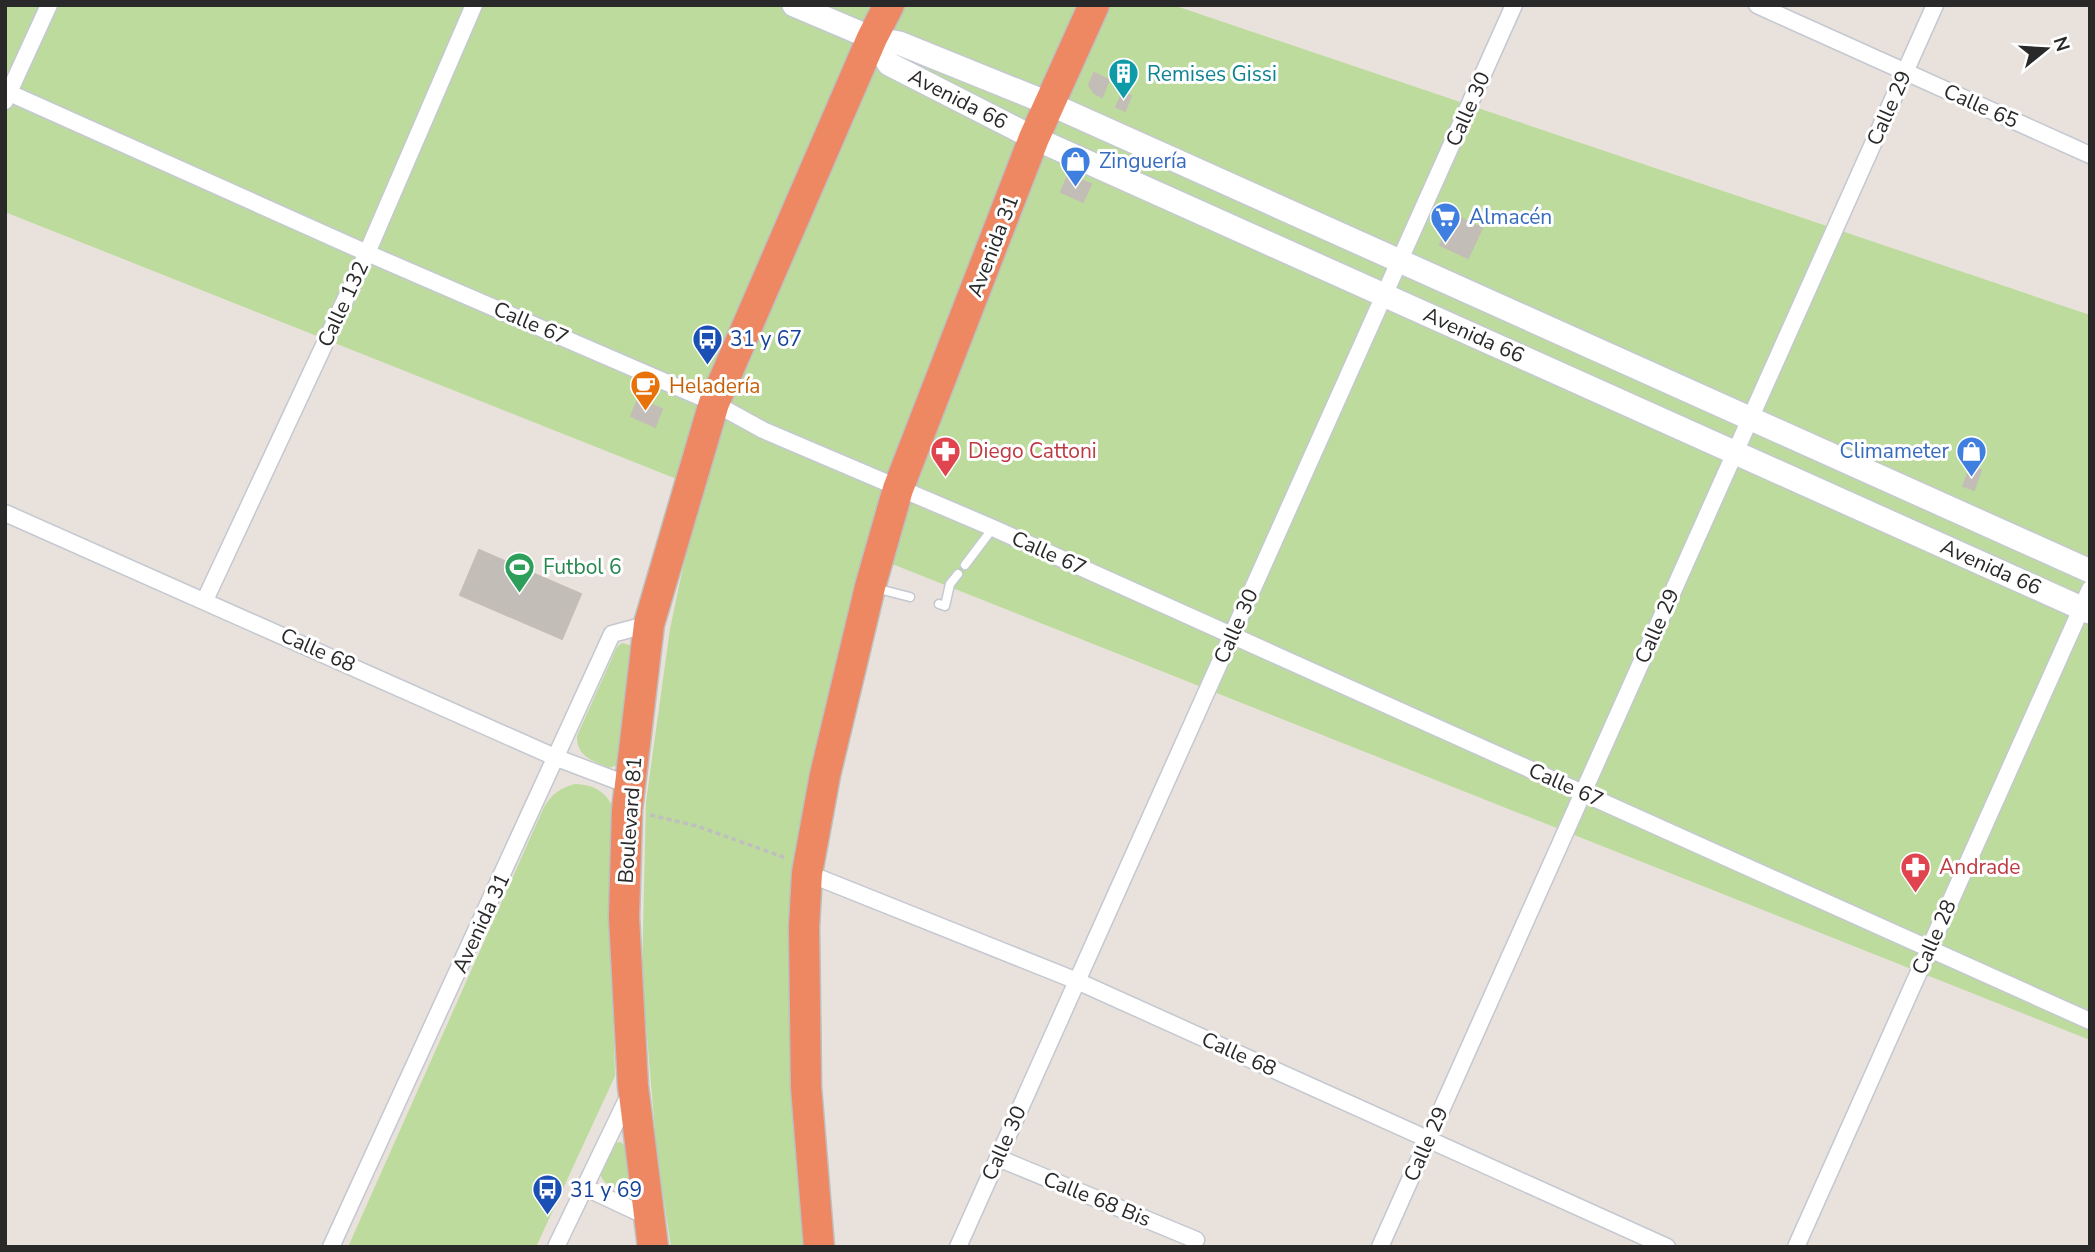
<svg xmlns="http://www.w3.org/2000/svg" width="2095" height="1252" viewBox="0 0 2095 1252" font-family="'Nunito Sans',sans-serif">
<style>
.green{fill:#bcdb9d}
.building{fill:#c2bdb7;stroke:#c4bdb6;stroke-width:2}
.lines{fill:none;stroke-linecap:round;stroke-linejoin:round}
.lane-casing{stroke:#c4c8d1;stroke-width:11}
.street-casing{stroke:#c4c8d1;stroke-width:19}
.secondary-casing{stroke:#c4c8d1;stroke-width:26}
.highway-casing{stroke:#bfbfbf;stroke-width:33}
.path{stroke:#bfbfbf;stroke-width:3.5;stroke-dasharray:5 3.5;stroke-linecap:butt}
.lane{stroke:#fff;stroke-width:8}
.street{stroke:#fff;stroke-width:16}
.secondary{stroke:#fff;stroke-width:23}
.highway{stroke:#ed8863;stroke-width:30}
.labels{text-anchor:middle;stroke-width:6;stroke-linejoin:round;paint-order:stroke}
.culture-label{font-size:21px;fill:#0d838f;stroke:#fff;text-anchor:start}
.street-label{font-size:21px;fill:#292929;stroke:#fff}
.shop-label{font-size:21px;fill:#366cbe;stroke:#fff;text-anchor:start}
.transit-label{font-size:21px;fill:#164399;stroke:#fff;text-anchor:start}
.food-label{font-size:21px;fill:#c56008;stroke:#fff;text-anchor:start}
.health-label{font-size:21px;fill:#be3a42;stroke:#fff;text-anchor:start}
.leisure-label{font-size:21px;fill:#27864d;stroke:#fff;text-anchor:start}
</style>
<rect width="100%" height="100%" fill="#e9e1dc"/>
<g class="green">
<path d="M5,5H1173L2090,315V1040L867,554L798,843L808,1247H671L657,1155L642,976L646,802L670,629L695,510L702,489L5,212Z"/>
<path d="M622,643L633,646L621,759L617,765L609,768C592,760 577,757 577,736L617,647Z"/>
<path d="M575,784C598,785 608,794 616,814L611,951L615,1076L536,1247H348L544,807C552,794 560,788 575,784Z"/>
<path d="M621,1142L625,1147L631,1184L622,1190C592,1182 599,1167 609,1144Z"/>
</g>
<g class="building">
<path d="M1094,73L1109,80L1102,97L1094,93L1089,85Z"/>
<path d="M1123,92L1131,96L1125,111L1116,107Z"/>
<path d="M1068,175L1091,184L1083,202L1061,192Z"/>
<path d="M1454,215L1482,228L1468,258L1440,245Z"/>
<path d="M638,399L662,409L655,427L631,416Z"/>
<path d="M1971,466L1981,470L1974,490L1963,486Z"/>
<path d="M479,550L581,594L562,639L460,595Z"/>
</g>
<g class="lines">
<defs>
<g id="lane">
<path d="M965,565L993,528"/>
<path d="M875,588L910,597"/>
<path d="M939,604L945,606L950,584L958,574"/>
</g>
<g id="street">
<path d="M1757,5L2090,155"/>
<path d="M5,91L367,253L714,403L763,430L993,528L2090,1021"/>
<path d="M5,101L49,5"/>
<path d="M5,513L557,758L631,786"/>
<path d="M205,600L367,253L474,5"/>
<path d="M807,873L1077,981L1667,1247"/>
<path d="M998,1158L1196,1240"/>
<path d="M584,1187L648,1217"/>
<path d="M331,1247L612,634L649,624"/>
<path d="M556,1247L631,1091"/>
<path d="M958,1247L1514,5"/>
<path d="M1380,1247L1935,5"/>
<path d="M1796,1247L2090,589"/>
</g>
<g id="secondary">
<path d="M794,5L872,38L899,43L1050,104L2090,571"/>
<path d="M872,38L889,64L1034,138L2090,612"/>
</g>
<g id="highway">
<path d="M653,1247L633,1086L624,917L627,810L649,624L714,403L872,38L889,5"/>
<path d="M819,1247L806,1087L804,927L807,873L825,775L870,587L898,489L1034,138L1094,5"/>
</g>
</defs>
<use href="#lane" class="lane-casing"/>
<use href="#street" class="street-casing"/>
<use href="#secondary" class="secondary-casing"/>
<use href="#highway" class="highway-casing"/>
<path class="path" d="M650,815L697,826L786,858"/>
<use href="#lane" class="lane"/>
<use href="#street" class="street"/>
<use href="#secondary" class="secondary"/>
<use href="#highway" class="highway"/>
</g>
<defs>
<symbol id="building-pin" viewBox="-11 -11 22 30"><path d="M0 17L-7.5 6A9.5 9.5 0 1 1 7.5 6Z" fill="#0f9aa8" stroke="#fff"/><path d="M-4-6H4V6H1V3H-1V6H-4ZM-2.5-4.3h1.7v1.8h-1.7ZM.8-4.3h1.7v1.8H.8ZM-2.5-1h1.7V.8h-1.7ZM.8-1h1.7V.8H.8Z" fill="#fff"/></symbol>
<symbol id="shop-pin" viewBox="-11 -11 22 30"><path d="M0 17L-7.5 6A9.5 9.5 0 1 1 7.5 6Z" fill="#3f7fe0" stroke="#fff"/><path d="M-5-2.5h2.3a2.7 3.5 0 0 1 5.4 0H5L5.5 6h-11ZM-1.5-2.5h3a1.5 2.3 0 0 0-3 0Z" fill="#fff"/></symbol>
<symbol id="supermarket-pin" viewBox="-11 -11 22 30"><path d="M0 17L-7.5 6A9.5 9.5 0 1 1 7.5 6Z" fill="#3f7fe0" stroke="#fff"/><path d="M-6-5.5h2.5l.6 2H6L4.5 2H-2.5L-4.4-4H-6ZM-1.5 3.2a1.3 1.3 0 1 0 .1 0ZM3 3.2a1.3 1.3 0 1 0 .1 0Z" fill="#fff"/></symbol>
<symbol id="bus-pin" viewBox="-11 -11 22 30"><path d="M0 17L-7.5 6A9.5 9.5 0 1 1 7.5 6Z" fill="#1a4fb4" stroke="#fff"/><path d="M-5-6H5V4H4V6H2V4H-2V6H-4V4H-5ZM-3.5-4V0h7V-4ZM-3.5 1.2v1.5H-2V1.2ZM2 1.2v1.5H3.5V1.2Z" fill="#fff"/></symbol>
<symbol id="cafe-pin" viewBox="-11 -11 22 30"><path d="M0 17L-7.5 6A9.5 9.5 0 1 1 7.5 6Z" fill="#e8710a" stroke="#fff"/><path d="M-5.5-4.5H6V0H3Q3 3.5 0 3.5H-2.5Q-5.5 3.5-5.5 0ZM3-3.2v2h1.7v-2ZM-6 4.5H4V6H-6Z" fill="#fff"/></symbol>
<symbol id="pharmacy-pin" viewBox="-11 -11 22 30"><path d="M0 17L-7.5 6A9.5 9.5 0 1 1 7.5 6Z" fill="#e0444e" stroke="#fff"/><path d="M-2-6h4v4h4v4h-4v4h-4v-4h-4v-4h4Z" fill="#fff"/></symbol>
<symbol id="stadium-pin" viewBox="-11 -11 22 30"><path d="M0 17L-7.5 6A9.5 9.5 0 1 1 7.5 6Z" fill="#2e9e5b" stroke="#fff"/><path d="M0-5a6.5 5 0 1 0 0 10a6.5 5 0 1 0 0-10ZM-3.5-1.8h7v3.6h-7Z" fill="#fff"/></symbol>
</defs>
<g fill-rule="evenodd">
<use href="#building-pin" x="1106" y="56" width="35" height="47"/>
<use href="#shop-pin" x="1058" y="144" width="35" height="47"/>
<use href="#supermarket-pin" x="1428" y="200" width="35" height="47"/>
<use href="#bus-pin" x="690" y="322" width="35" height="47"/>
<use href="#cafe-pin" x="628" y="368" width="35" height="47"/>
<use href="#pharmacy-pin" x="928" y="434" width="35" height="47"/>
<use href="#shop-pin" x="1954" y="434" width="35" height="47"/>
<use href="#stadium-pin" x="502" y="550" width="35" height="47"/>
<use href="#pharmacy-pin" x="1898" y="850" width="35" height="47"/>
<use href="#bus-pin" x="530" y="1172" width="35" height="47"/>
</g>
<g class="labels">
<g class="culture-label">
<text x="1147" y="81">Remises Gissi</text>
</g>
<g class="street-label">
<text transform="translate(958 99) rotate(27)" y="7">Avenida 66</text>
<text transform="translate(1981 106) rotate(24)" y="7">Calle 65</text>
<text transform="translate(1889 108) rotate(-66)" y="7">Calle 29</text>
<text transform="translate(1468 109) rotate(-66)" y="7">Calle 30</text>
<text transform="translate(993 246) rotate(-69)" y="7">Avenida 31</text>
<text transform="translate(343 304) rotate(-65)" y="7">Calle 132</text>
<text transform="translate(531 323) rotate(23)" y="7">Calle 67</text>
<text transform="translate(1474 335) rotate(24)" y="7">Avenida 66</text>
<text transform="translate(1049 553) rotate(24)" y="7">Calle 67</text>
<text transform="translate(1991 567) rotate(24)" y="7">Avenida 66</text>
<text transform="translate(1236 626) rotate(-66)" y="7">Calle 30</text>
<text transform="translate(1657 626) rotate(-66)" y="7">Calle 29</text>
<text transform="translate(318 650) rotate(24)" y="7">Calle 68</text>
<text transform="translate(1566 785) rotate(24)" y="7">Calle 67</text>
<text transform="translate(630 820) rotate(-86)" y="7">Boulevard 81</text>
<text transform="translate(481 923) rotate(-65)" y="7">Avenida 31</text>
<text transform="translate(1934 937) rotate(-66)" y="7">Calle 28</text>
<text transform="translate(1239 1054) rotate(24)" y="7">Calle 68</text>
<text transform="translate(1004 1143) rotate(-66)" y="7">Calle 30</text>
<text transform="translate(1426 1144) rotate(-66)" y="7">Calle 29</text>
<text transform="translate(1097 1199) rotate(22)" y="7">Calle 68 Bis</text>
</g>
<g class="shop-label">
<text x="1099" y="168">Zinguería</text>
<text x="1469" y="224">Almacén</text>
<text x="1949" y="458" text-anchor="end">Climameter</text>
</g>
<g class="transit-label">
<text x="730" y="346">31 y 67</text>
<text x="570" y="1197">31 y 69</text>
</g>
<g class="food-label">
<text x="669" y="393">Heladería</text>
</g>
<g class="health-label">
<text x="968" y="458">Diego Cattoni</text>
<text x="1939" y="874">Andrade</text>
</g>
<g class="leisure-label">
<text x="543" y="574">Futbol 6</text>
</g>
</g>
<rect width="2095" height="1252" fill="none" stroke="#292929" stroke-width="14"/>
<g transform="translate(2046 49) rotate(72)" stroke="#ffffff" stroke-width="5" paint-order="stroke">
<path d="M0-5L12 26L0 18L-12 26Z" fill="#292929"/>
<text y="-10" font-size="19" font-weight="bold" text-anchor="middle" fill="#292929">N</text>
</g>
</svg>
